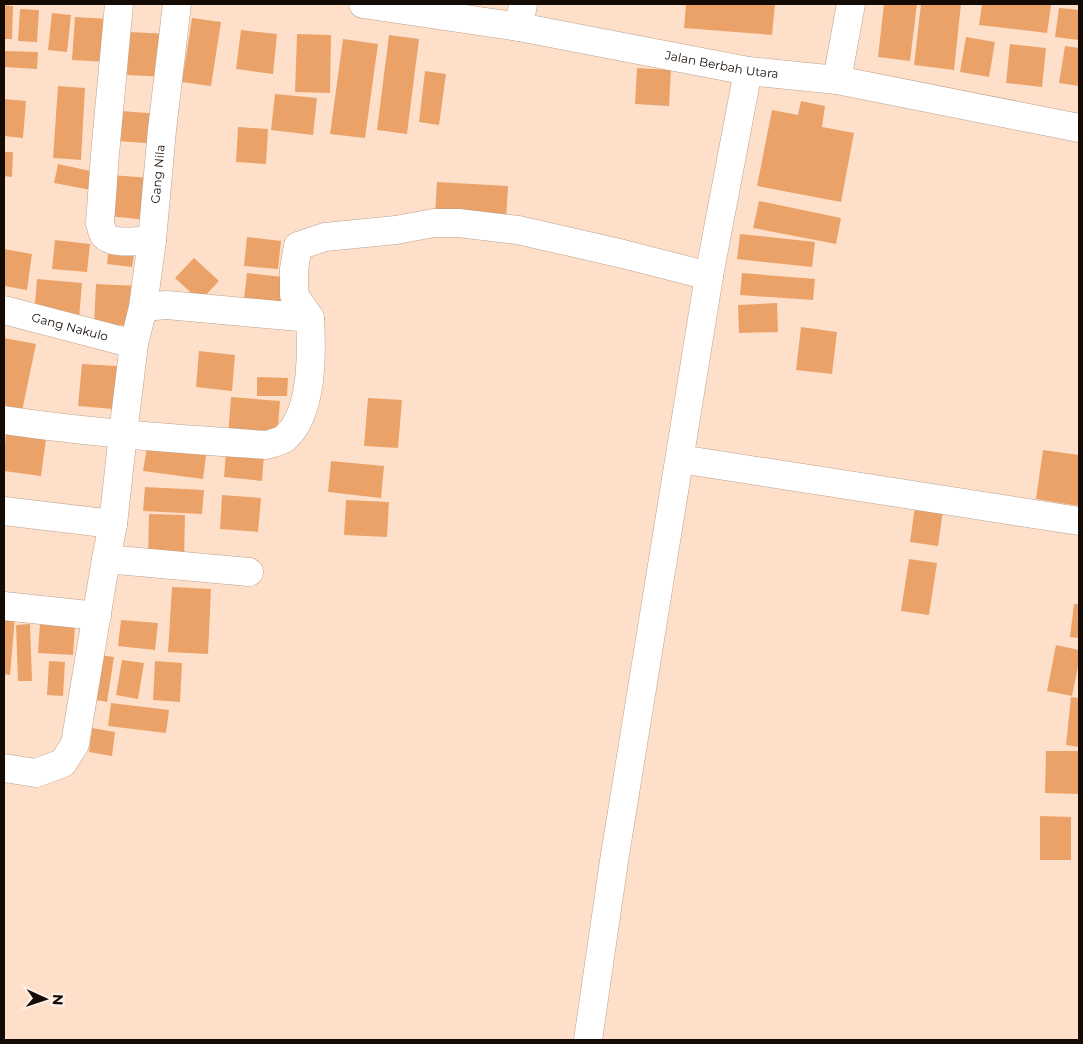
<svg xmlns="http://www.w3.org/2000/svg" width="1083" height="1044" viewBox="0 0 1083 1044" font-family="Montserrat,sans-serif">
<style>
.building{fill:#eba269}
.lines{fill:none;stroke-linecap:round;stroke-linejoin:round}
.minor-casing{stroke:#bca18c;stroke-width:29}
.secondary-casing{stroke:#bca18c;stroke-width:29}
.minor{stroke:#fff;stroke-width:28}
.secondary{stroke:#fff;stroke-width:28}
.labels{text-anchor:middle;stroke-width:4;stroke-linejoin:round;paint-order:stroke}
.street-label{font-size:12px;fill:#150b05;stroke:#fdf1e8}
</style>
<rect width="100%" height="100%" fill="#fee0ca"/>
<g class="building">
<path d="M686,4H775L772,35L684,28Z"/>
<path d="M884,4H917L910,61L878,57Z"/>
<path d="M921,4H961L954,70L914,65Z"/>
<path d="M982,4H1037L1051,5L1047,33L979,25Z"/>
<path d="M4,5L13,6L12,39H4Z"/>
<path d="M1059,8L1079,10V40L1055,37Z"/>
<path d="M20,9L39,10L37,42L18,41Z"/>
<path d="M52,13L71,15L67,52L48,50Z"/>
<path d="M75,17L109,19L107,62L72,60Z"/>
<path d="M192,18L221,22L211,86L182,82Z"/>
<path d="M241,30L277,34L273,74L236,69Z"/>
<path d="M129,32L170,34L167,77L127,75Z"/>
<path d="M297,34L331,35L330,93L295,92Z"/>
<path d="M389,35L419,39L407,134L377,130Z"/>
<path d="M966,37L995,42L989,77L960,72Z"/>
<path d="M343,39L378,44L365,138L330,134Z"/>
<path d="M1010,44L1046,48L1042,87L1006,83Z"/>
<path d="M1065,46L1079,48V86L1059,83Z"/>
<path d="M4,51L38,52L37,69L4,67Z"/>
<path d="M637,68L671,70L669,106L635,104Z"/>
<path d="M425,71L446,74L439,125L419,122Z"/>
<path d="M58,86L85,88L81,160L53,158Z"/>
<path d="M275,94L317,98L313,135L271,130Z"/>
<path d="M4,99L26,101L23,138L4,136Z"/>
<path d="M801,101L825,106L822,127L854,133L841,202L757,186L772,110L798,115Z"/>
<path d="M121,111L159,114L156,144L118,141Z"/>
<path d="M238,127L268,129L266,164L236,162Z"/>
<path d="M4,152H13L12,177L4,176Z"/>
<path d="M58,164L100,173L96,191L54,183Z"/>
<path d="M111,175L151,178L147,220L108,216Z"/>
<path d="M437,182L508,186L506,219L435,215Z"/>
<path d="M759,201L841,218L836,244L753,228Z"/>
<path d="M740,234L815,242L812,267L737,259Z"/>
<path d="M247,237L281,241L278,269L244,266Z"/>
<path d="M55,240L90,244L87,272L52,269Z"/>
<path d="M109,245L135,248L132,267L107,264Z"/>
<path d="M4,249L32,254L27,290L4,286Z"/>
<path d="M194,258L219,281L200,301L175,278Z"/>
<path d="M247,273L283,277L280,303L244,299Z"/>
<path d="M742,273L815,279L813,300L740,295Z"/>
<path d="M37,279L82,283L79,319L34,316Z"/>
<path d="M96,284L139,286L137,326L94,324Z"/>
<path d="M777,303L778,332L739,333L738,305Z"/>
<path d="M801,327L837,332L832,374L796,370Z"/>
<path d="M4,338L36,344L21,416L4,412Z"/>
<path d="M199,351L235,355L232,391L196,387Z"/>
<path d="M82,364L117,366L113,409L78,406Z"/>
<path d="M257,377L288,378L287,396H257Z"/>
<path d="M231,397L280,401L277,440L228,436Z"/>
<path d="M368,398L402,400L398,448L364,446Z"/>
<path d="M6,434L46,439L41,476L4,471V455Z"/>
<path d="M148,441L207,448L203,479L143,471Z"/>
<path d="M1043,450L1079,455V506L1036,499Z"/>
<path d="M226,451L264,455L262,481L224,477Z"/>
<path d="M331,461L384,466L381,498L328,492Z"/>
<path d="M145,487L204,490L202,514L143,511Z"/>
<path d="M222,495L261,498L258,532L220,529Z"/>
<path d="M346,500L389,502L387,537L344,535Z"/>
<path d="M915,506L943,510L938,546L910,542Z"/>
<path d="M149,514L185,515L184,560L148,559Z"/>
<path d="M909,559L937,563L929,615L901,611Z"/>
<path d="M172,587L211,589L208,654L168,652Z"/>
<path d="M1074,604H1079V638L1070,637Z"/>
<path d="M4,617H15L10,675L4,674Z"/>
<path d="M121,620L158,623L155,650L118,646Z"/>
<path d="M40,623L75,625L73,655L38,653Z"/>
<path d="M30,624L32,681H18L16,625Z"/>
<path d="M1056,645L1079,650V662L1072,696L1047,691Z"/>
<path d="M99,655L114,657L107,702L91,699Z"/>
<path d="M122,660L144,663L138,699L116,695Z"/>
<path d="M49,661L65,662L63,696L47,695Z"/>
<path d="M155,661L182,663L180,702L153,700Z"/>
<path d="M1071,697L1079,698V747L1066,745Z"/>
<path d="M111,703L169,710L166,733L108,726Z"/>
<path d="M92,728L115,732L112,756L89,752Z"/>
<path d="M1046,751H1079V794L1045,793Z"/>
<path d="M1040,816L1071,817V860H1040Z"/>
</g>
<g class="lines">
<defs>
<g id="minor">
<path d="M119,4L105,154L100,223C101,227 102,232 104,235C112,245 140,241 152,240"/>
<path d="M519,27L523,4"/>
<path d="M837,80L851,4"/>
<path d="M143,307L167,305L310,318L294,295V269L298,246L325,237L396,230L434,223H458L518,230L623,254L709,276"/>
<path id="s1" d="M4,310L134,344"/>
<path d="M4,420C91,433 179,439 266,445C272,443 280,442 285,438C313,414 312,353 310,318"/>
<path d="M680,459L1079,521"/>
<path d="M4,511L113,524"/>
<path d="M106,559L249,572"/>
<path d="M4,606L97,616"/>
<path id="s2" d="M4,768L36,773L63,763L75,744L106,559L113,524L123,434L134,344L143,307L152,240L162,130L177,4"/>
<path d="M588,1040L614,861L709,276L748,71"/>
</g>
<g id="secondary">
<path id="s3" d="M363,4L519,27L748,71L837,80L1079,128"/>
</g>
</defs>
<use href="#minor" class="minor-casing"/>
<use href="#secondary" class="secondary-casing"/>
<use href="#minor" class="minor"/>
<use href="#secondary" class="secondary"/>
</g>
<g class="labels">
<g class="street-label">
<text dy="4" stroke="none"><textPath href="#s3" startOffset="364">Jalan Berbah Utara</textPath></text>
<text dy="4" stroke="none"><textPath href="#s2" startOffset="660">Gang Nila</textPath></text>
<text dy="4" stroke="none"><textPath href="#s1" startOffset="68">Gang Nakulo</textPath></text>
</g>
</g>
<rect width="1083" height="1044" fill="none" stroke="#150b05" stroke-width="10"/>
<g transform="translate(45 999) rotate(93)" stroke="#fdf1e8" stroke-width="4" paint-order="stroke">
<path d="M0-4L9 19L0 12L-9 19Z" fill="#150b05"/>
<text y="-8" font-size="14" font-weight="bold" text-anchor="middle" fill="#150b05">N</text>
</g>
</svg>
